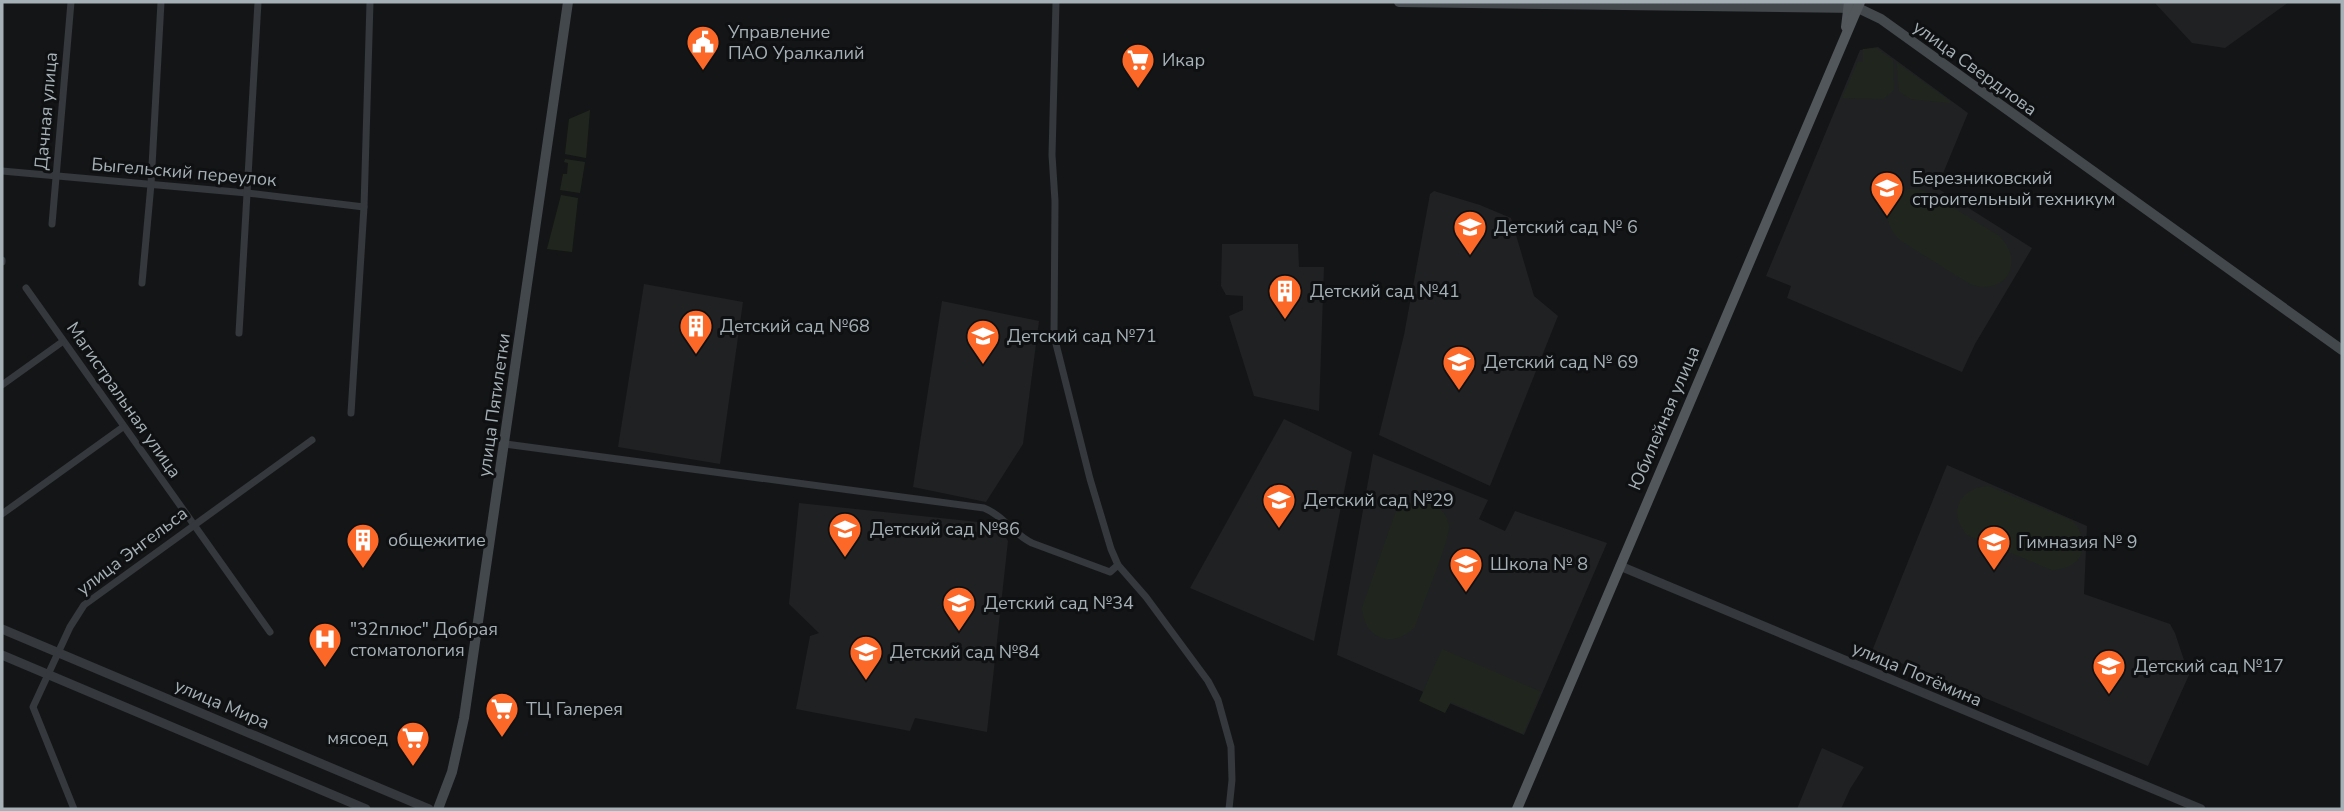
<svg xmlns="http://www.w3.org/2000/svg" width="2344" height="811" viewBox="0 0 2344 811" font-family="'Nunito Sans',sans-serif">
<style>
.built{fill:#202123}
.green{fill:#20261e}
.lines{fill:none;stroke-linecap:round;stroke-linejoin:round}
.minor{stroke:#35383c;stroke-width:7}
.tertiary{stroke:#35383c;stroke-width:9}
.secondary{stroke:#43484c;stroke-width:10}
.primary{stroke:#51575b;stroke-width:10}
.labels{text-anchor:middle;stroke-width:6;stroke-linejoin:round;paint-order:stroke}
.poi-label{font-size:18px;fill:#a5b1b7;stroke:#0f1011;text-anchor:start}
.street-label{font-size:18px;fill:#a5b1b7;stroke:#0f1011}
</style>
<rect width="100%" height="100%" fill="#141516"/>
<g class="built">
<path d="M2154,2H2289L2225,48L2192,43Z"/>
<path d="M1878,47L1968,113L1937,188L2032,248L1975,344L1962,372L1787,298L1791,286L1766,276L1860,50Z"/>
<path d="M1434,191L1480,205L1511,218L1534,296L1558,316L1490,486L1379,435L1404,335L1430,194Z"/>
<path d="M1222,244H1298L1299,267H1324L1319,411L1254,396L1229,316L1243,310V296L1226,295L1221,286Z"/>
<path d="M644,284L743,302L720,464L618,447Z"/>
<path d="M942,301L1039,321L1023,444L986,502L913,487Z"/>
<path d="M1284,419L1352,452L1314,641L1190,588Z"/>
<path d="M1373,454L1488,500L1479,519L1505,531L1515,511L1607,543L1524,735L1337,655Z"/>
<path d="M1947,465L2087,526L2084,594L2170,624L2175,633L2189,675L2148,766L1872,651Z"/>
<path d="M799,503L997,524L1008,541L987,732L915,718L910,731L796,709L810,636L819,633L789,604Z"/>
<path d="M1822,748L1864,767L1850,789L1841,809H1797Z"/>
</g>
<g class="green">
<path d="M1876,48L1893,60L1894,90L1883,99L1842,98L1858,62H1863V49Z"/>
<path d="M1897,63L1950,101V103L1911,99L1899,91Z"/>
<path d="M590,110L586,158L565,154L569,119Z"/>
<path d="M565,159L585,162L580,193L560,190L563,174H567L568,163L564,162Z"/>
<path d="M1908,189H1919L1929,193L1999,236C2026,262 2005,297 1970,284L1900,240C1881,222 1885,200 1908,189Z"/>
<path d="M561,195L578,198L572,252L547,249Z"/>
<path d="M1988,486L2073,521C2092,545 2083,568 2052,570L1967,535C1948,512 1958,489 1988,486Z"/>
<path d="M1424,500C1437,505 1448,513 1449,527C1449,542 1421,608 1415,627C1393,649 1365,640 1362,608L1396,511C1405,503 1412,501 1424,500Z"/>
<path d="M1442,649L1541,692L1523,734L1451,702L1445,713L1419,701Z"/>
</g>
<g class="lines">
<g class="minor">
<path d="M1056,2L1052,155L1055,201L1054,336L1090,479L1111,549L1118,565L1146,597L1208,681L1218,700L1231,747L1232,780L1229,809"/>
<path d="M2,171L247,193L364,207"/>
<path d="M52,224L71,2"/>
<path d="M2,260V262"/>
<path d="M142,283L151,184L161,2"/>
<path d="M26,288L270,632"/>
<path d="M239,333L258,2"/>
<path d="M2,385L62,342"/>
<path d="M351,413L364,207L370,2"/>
<path d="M505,444L984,508C1004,516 1013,534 1032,543L1110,572L1118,565"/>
<path d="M2,514L123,427"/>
<path d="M74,809L33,707L70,627L84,605L312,440"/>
</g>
<g class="tertiary">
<path d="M1620,566L2201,809"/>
<path d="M2,629L429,809"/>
<path d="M2,655L366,809"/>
</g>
<g class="secondary">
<path d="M1399,2L1858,8L1881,19L2342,350"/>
<path d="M438,809L452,772L464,718L568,2"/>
</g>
<g class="primary">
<path d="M1846,27L1849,2"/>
<path d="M1517,809L1860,2"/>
</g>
</g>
<defs>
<symbol id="civic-pin" viewBox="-11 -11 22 30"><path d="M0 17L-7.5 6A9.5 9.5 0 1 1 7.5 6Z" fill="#fb6828" stroke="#0f1011"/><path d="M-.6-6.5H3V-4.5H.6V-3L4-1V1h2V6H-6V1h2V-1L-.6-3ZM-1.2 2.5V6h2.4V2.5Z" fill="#fff"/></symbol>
<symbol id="supermarket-pin" viewBox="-11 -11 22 30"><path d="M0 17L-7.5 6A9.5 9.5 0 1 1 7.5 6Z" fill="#fb6828" stroke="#0f1011"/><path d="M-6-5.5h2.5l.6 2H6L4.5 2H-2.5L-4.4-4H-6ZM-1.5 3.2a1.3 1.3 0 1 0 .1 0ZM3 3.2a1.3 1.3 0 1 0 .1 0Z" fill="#fff"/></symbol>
<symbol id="university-pin" viewBox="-11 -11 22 30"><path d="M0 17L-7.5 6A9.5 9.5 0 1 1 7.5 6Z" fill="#fb6828" stroke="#0f1011"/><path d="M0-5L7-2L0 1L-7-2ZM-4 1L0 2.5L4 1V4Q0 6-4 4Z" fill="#fff"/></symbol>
<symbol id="school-pin" viewBox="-11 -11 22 30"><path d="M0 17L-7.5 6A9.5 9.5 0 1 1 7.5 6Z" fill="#fb6828" stroke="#0f1011"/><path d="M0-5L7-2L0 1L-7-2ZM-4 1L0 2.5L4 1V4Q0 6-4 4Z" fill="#fff"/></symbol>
<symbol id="building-pin" viewBox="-11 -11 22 30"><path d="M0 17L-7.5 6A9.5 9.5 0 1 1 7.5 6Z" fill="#fb6828" stroke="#0f1011"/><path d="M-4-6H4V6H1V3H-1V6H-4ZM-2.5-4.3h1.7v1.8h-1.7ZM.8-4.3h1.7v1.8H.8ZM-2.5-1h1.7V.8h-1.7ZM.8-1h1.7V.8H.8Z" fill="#fff"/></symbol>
<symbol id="hospital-pin" viewBox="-11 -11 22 30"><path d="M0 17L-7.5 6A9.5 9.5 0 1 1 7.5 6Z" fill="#fb6828" stroke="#0f1011"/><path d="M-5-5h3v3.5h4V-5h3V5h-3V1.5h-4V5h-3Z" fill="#fff"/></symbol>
</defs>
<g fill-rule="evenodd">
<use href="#civic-pin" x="684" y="23" width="38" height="52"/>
<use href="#supermarket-pin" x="1119" y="41" width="38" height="52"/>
<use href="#university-pin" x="1868" y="169" width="38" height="52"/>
<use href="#school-pin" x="1451" y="208" width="38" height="52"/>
<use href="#building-pin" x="1266" y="272" width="38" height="52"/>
<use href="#building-pin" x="677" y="307" width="38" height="52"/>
<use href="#school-pin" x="964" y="317" width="38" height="52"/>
<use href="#school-pin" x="1440" y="343" width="38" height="52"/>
<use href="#school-pin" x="1260" y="481" width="38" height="52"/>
<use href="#school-pin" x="826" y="510" width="38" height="52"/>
<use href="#building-pin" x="344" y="521" width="38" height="52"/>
<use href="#school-pin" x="1975" y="523" width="38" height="52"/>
<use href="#school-pin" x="1447" y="545" width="38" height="52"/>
<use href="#school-pin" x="940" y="584" width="38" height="52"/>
<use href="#hospital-pin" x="306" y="620" width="38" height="52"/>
<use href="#school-pin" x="847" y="633" width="38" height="52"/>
<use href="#school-pin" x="2090" y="647" width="38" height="52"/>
<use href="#supermarket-pin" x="483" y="690" width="38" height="52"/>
<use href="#supermarket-pin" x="394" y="719" width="38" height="52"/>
</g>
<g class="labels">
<g class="poi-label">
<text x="728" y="38">Управление<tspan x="728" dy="21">ПАО Уралкалий</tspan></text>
<text x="1162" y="66">Икар</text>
<text x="1912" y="184">Березниковский<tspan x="1912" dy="21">строительный техникум</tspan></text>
<text x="1494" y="233">Детский сад № 6</text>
<text x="1310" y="297">Детский сад №41</text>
<text x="720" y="332">Детский сад №68</text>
<text x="1007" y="342">Детский сад №71</text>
<text x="1484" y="368">Детский сад № 69</text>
<text x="1304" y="506">Детский сад №29</text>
<text x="870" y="535">Детский сад №86</text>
<text x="388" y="546">общежитие</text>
<text x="2018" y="548">Гимназия № 9</text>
<text x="1490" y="570">Школа № 8</text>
<text x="984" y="609">Детский сад №34</text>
<text x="350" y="635">"32плюс" Добрая<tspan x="350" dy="21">стоматология</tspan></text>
<text x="890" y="658">Детский сад №84</text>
<text x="2134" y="672">Детский сад №17</text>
<text x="526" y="715">ТЦ Галерея</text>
<text x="388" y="744" text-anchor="end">мясоед</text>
</g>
<g class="street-label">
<text transform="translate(1975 68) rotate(36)" y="6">улица Свердлова</text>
<text transform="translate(46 111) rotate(-85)" y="6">Дачная улица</text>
<text transform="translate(184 172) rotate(5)" y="6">Быгельский переулок</text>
<text transform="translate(124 400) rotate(55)" y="6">Магистральная улица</text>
<text transform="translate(494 405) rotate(-82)" y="6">улица Пятилетки</text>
<text transform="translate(1664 418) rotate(-67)" y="6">Юбилейная улица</text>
<text transform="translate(132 551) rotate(-37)" y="6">улица Энгельса</text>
<text transform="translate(1917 674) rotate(23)" y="6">улица Потёмина</text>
<text transform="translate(222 704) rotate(23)" y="6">улица Мира</text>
</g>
</g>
<rect width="2344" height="811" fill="none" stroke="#a5b1b7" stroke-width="7"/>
</svg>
